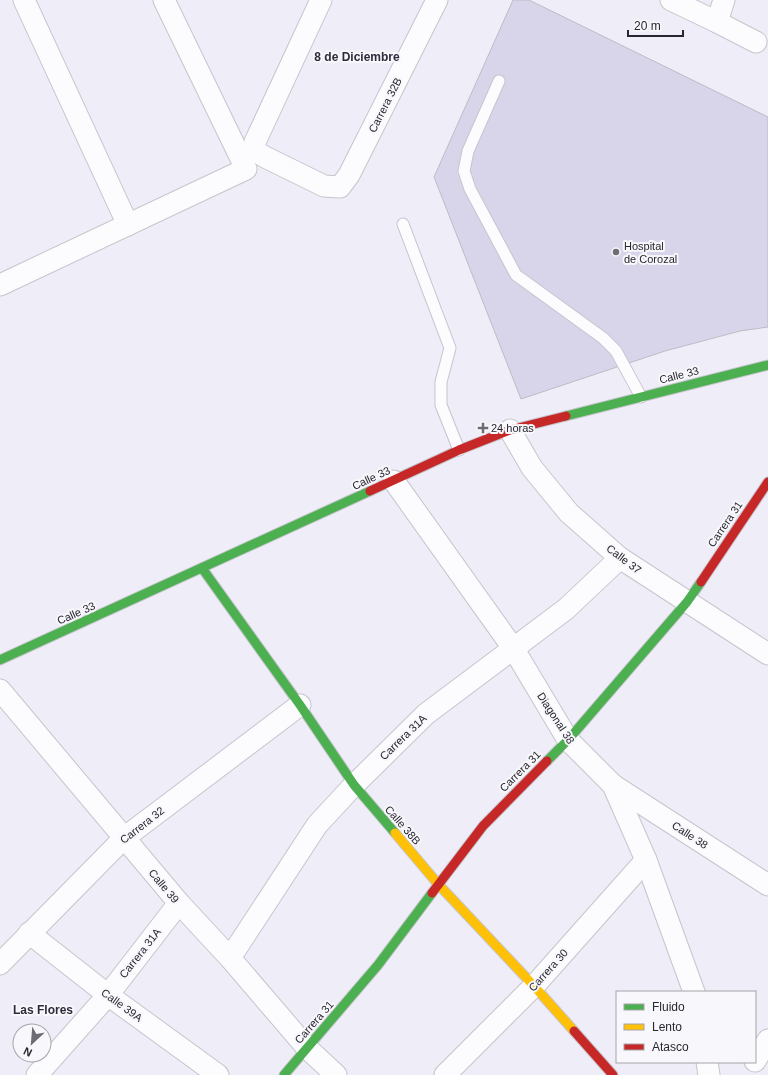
<svg xmlns="http://www.w3.org/2000/svg" width="768" height="1075" viewBox="0 0 768 1075" font-family="Helvetica,sans-serif">
<style>
.building{fill:#d8d4ea;stroke:#bdbcc5}
.lines{fill:none;stroke-linecap:round;stroke-linejoin:round}
.lane-casing{stroke:#c6c5cd;stroke-width:13}
.street-casing{stroke:#c6c5cd;stroke-width:23}
.fast-casing{stroke:#c6c5cd;stroke-width:11}
.slow-casing{stroke:#c6c5cd;stroke-width:11}
.jam-casing{stroke:#c6c5cd;stroke-width:11}
.lane{stroke:#fcfcfe;stroke-width:11}
.street{stroke:#fcfcfe;stroke-width:21}
.fast{stroke:#4caf50;stroke-width:9}
.slow{stroke:#ffc107;stroke-width:9}
.jam{stroke:#c62828;stroke-width:9}
.poi-dot{fill:#6d6c75;stroke:#f8f7fb;stroke-width:1.5}
.labels{text-anchor:middle;stroke-width:4;stroke-linejoin:round;paint-order:stroke}
.street-label{font-size:11px;fill:#28272f;stroke:#f8f7fb}
.poi-label{font-size:11px;fill:#28272f;stroke:#f8f7fb;text-anchor:start}
.neighbourhood-label{font-size:12px;font-weight:bold;fill:#2e2b3b;stroke:#f8f7fb}
</style>
<rect width="100%" height="100%" fill="#eeedf8"/>
<path class="building" d="M513,0H529L768,117V327L740,331L665,351L521,399L434,177Z"/>
<g class="lines">
<defs>
<g id="lane">
<path d="M499,81L468,151L464,171L470,189L516,275L603,338L616,351L641,397"/>
<path d="M403,224L450,348L441,382V405L459,450"/>
</g>
<g id="street">
<path d="M24,0L128,225"/>
<path d="M321,0L255,142V151L265,157L324,186L340,187L349,175L437,0"/>
<path d="M671,0L717,22L756,42"/>
<path d="M717,22L724,0"/>
<path d="M0,285L246,169L164,0"/>
<path d="M510,430L532,468L569,513L620,558L768,654"/>
<path d="M394,481L513,648L568,740L613,785L646,860L694,992"/>
<path d="M0,690L179,903L230,958L307,1048L336,1075"/>
<path d="M613,785L768,885"/>
<path d="M29,933L108,995L218,1075"/>
<path d="M230,958L317,825L354,785L426,714L566,609L620,558"/>
<path d="M0,964L124,838L300,705"/>
<path d="M755,1061L768,1040"/>
<path d="M707,1062L709,1075"/>
<path d="M37,1075L108,995L179,903"/>
<path d="M445,1075L534,986L646,860"/>
</g>
<g id="fast">
<path d="M566,416L768,365"/>
<path d="M202,568L300,705L354,785L395,833"/>
<path d="M0,660L370,491"/>
<path d="M547,761L568,740L687,602L701,582"/>
<path d="M284,1075L378,965L432,893"/>
</g>
<path id="slow" d="M395,833L438,884L534,986L574,1031"/>
<g id="jam">
<path d="M370,491L459,450L510,430L566,416"/>
<path d="M701,582L768,482"/>
<path d="M432,893L483,826L547,761"/>
<path d="M574,1031L613,1075"/>
</g>
</defs>
<use href="#lane" class="lane-casing"/>
<use href="#street" class="street-casing"/>
<use href="#fast" class="fast-casing"/>
<use href="#slow" class="slow-casing"/>
<use href="#jam" class="jam-casing"/>
<use href="#lane" class="lane"/>
<use href="#street" class="street"/>
<use href="#fast" class="fast"/>
<use href="#slow" class="slow"/>
<use href="#jam" class="jam"/>
</g>
<g class="poi-dot">
<circle cx="616" cy="252" r="4"/>
<path d="M481 422h4v4h4v4h-4v4h-4v-4h-4v-4h4z"/>
</g>
<g class="labels">
<g class="street-label">
<text transform="translate(385 105) rotate(-63)" y="4">Carrera 32B</text>
<text transform="translate(679 375) rotate(-14)" y="4">Calle 33</text>
<text transform="translate(371 478) rotate(-25)" y="4">Calle 33</text>
<text transform="translate(725 524) rotate(-56)" y="4">Carrera 31</text>
<text transform="translate(624 559) rotate(37)" y="4">Calle 37</text>
<text transform="translate(76 613) rotate(-24)" y="4">Calle 33</text>
<text transform="translate(556 718) rotate(57)" y="4">Diagonal 38</text>
<text transform="translate(403 737) rotate(-44)" y="4">Carrera 31A</text>
<text transform="translate(520 771) rotate(-45)" y="4">Carrera 31</text>
<text transform="translate(142 825) rotate(-38)" y="4">Carrera 32</text>
<text transform="translate(403 825) rotate(49)" y="4">Calle 38B</text>
<text transform="translate(690 835) rotate(33)" y="4">Calle 38</text>
<text transform="translate(164 886) rotate(50)" y="4">Calle 39</text>
<text transform="translate(140 953) rotate(-52)" y="4">Carrera 31A</text>
<text transform="translate(548 970) rotate(-48)" y="4">Carrera 30</text>
<text transform="translate(122 1005) rotate(36)" y="4">Calle 39A</text>
<text transform="translate(314 1022) rotate(-49)" y="4">Carrera 31</text>
</g>
<g class="poi-label">
<text x="624" y="250">Hospital<tspan x="624" dy="13">de Corozal</tspan></text>
<text x="491" y="432">24 horas</text>
</g>
<g class="neighbourhood-label">
<text x="357" y="61">8 de Diciembre</text>
<text x="43" y="1014">Las Flores</text>
</g>
</g>
<rect x="616" y="991" width="140" height="72" fill="#f8f7fb" stroke="#a5a4a9"/>
<rect x="624" y="1004" width="20" height="6" fill="#4caf50" stroke="#a5a4a9"/>
<text x="652" y="1011" font-size="12" fill="#28272f">Fluido</text>
<rect x="624" y="1024" width="20" height="6" fill="#ffc107" stroke="#a5a4a9"/>
<text x="652" y="1031" font-size="12" fill="#28272f">Lento</text>
<rect x="624" y="1044" width="20" height="6" fill="#c62828" stroke="#a5a4a9"/>
<text x="652" y="1051" font-size="12" fill="#28272f">Atasco</text>
<g transform="translate(32 1043) rotate(206)"><circle r="19" fill="#f8f7fb" stroke="#a5a4a9"/>
<path d="M0-3L7 15L0 10L-7 15Z" fill="#6d6c75"/>
<text y="-6" font-size="11" font-weight="bold" text-anchor="middle" fill="#28272f">N</text>
</g>
<path d="M628 30v6h55v-6" fill="none" stroke="#28272f" stroke-width="2"/>
<text x="634" y="30" font-size="12" fill="#28272f" stroke="#f8f7fb" stroke-width="3" paint-order="stroke">20 m</text>
</svg>
